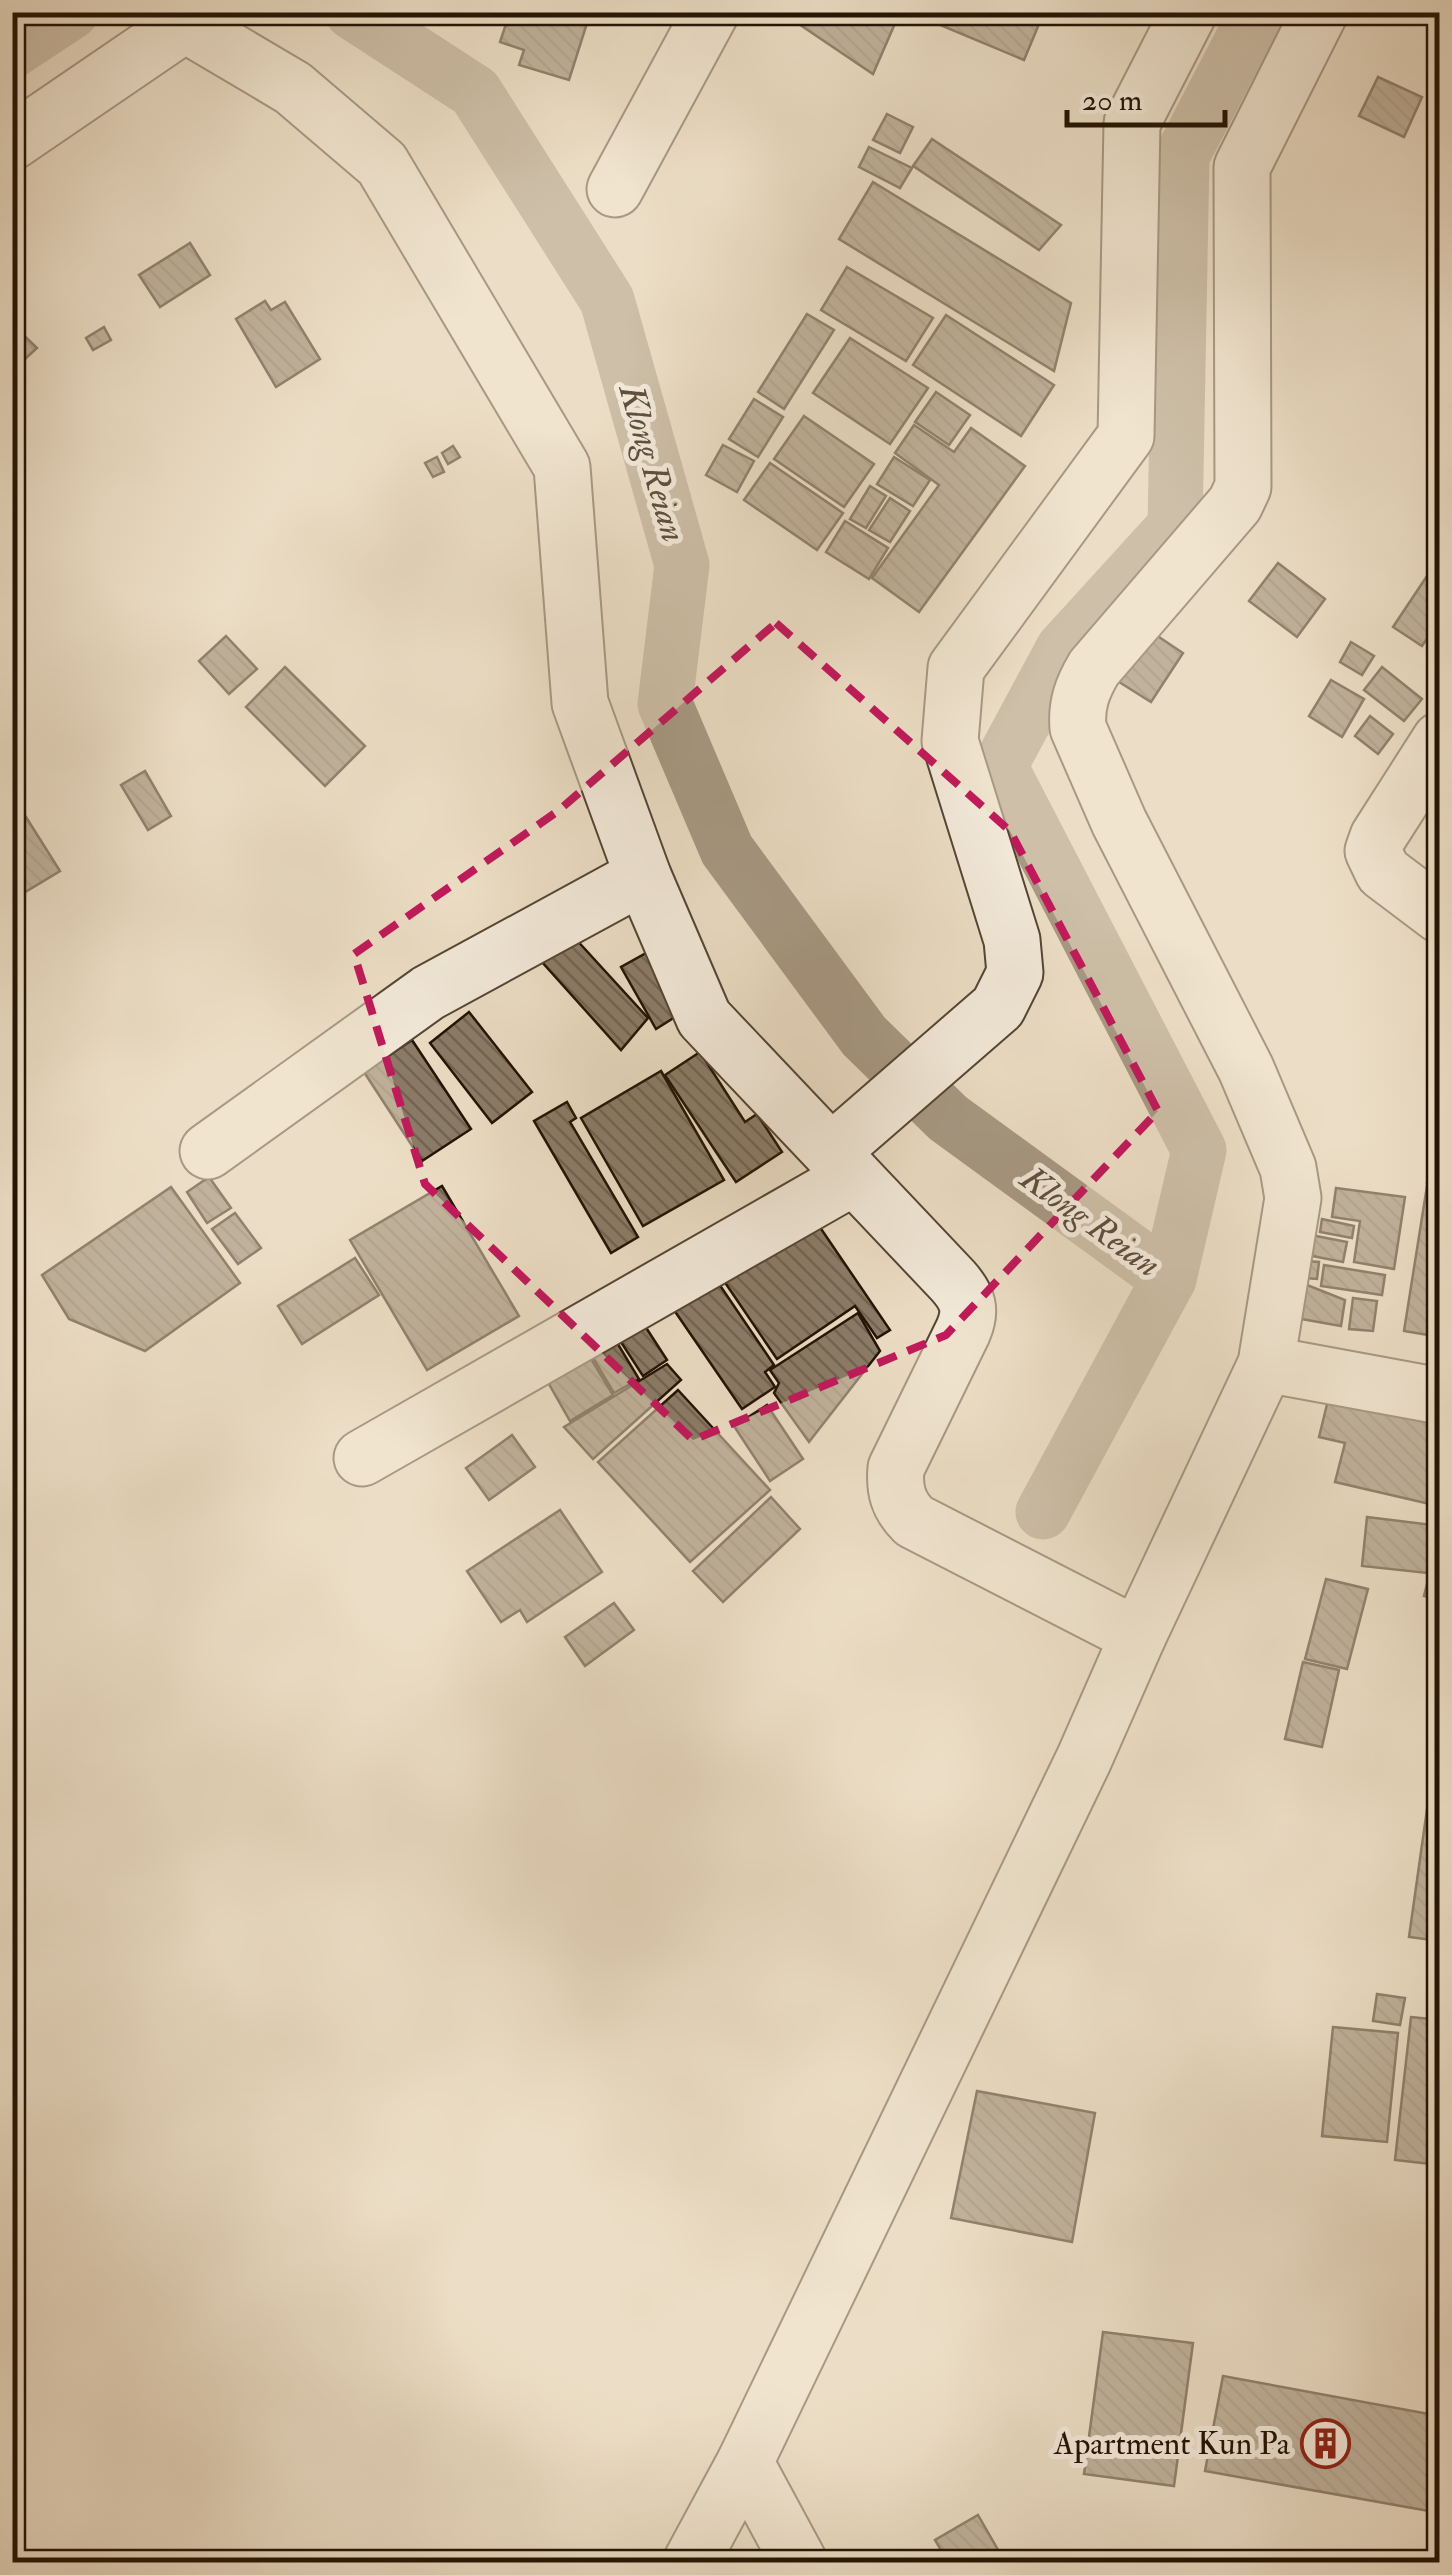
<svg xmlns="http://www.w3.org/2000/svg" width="1452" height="2575" viewBox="0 0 1452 2575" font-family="'IM FELL Double Pica',serif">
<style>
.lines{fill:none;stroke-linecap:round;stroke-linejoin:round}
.canal{stroke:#a79984;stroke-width:55}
.building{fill:url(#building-back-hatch);stroke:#221203;stroke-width:2.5}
.street-casing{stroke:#544534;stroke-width:59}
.street{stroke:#f3eada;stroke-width:55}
.marked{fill:none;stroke:#c2185b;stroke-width:8;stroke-dasharray:20 12;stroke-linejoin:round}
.labels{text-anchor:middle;stroke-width:10;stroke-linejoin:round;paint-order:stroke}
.poi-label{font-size:32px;fill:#221203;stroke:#f3eada;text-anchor:end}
.water-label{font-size:35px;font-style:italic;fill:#5e4f3d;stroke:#f3eada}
</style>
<defs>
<pattern id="building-back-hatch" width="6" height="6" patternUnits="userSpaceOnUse" patternTransform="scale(2.5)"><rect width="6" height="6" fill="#8b7c68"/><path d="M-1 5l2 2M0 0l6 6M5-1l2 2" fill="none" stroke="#716453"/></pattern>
</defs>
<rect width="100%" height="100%" fill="#ecdec6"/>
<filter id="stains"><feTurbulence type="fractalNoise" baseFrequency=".002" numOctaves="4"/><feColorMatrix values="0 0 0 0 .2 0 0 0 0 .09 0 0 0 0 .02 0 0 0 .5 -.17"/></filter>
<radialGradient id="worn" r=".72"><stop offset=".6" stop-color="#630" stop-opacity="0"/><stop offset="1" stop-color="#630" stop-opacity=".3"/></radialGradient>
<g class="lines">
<g class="canal">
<path d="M352,12L475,92L607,300L682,565L665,704L727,850L864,1036L948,1118L1169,1279"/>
<path d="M12,51L71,12"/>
<path d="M1043,1512L1169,1279L1199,1150L1000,766L1063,649L1175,526L1182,156L1257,12"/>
</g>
</g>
<g class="building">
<path d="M510,12H563L588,20L569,80L519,65L524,50L500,42Z"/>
<path d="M781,12H900L873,74Z"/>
<path d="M929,12H1044L1024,60L926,19Z"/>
<path d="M1378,77L1422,97L1404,137L1359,116Z"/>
<path d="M887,114L913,127L900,153L873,140Z"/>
<path d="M932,139L1061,225L1039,250L913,166Z"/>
<path d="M869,147L912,168L900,188L859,167Z"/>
<path d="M873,182L1071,303L1054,371L839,239Z"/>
<path d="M190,243L210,275L160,307L139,275Z"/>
<path d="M847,267L933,318L906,361L821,310Z"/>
<path d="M265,301L271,310L285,302L320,359L276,387L236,319Z"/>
<path d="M807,314L834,330L784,409L758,392Z"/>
<path d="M946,315L1054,385L1021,436L913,365Z"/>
<path d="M12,324L37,348L12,371Z"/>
<path d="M104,327L111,340L93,350L86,338Z"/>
<path d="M850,338L928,388L890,444L813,393Z"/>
<path d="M936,392L970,415L949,445L915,422Z"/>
<path d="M754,399L783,417L758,457L729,439Z"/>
<path d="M804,416L874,464L844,507L774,459Z"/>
<path d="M914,425L954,452L971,428L1025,466L919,612L872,578L939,485L895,453Z"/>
<path d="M723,445L754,461L737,492L706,475Z"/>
<path d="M453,446L460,457L448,464L442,453Z"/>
<path d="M437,457L444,472L433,477L425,463Z"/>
<path d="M894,457L930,480L913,506L877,484Z"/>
<path d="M770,463L843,513L817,550L744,500Z"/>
<path d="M870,486L886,496L866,528L850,519Z"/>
<path d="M890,498L910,511L890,542L869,530Z"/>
<path d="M845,521L888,548L869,579L826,552Z"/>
<path d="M1278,563L1325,599L1297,637L1249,601Z"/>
<path d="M1429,573L1440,580V620L1422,646L1393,627Z"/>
<path d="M1153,633L1183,653L1151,702L1119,682Z"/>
<path d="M226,636L257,669L229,694L199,661Z"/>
<path d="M1351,642L1374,656L1362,675L1340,662Z"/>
<path d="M285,667L365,746L325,786L246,707Z"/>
<path d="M1382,667L1422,699L1404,721L1364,690Z"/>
<path d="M1331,680L1364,699L1342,737L1309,716Z"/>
<path d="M12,696L24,710L12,719Z"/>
<path d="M1370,716L1393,734L1378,754L1355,736Z"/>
<path d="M1440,757V818L1411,799Z"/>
<path d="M145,771L171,816L148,830L121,785Z"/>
<path d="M26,817L60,871L12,900V825Z"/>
<path d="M573,936L648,1018L621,1050L541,961Z"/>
<path d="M648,952L683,1012L656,1029L621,967Z"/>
<path d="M469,1012L532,1092L492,1123L430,1043Z"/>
<path d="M412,1040L471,1129L422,1161L364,1072Z"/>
<path d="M700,1052L745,1122L757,1114L782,1152L736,1182L665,1075Z"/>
<path d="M661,1071L724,1180L643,1226L581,1118Z"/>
<path d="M567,1102L576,1118L570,1122L638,1237L611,1253L534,1121Z"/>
<path d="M1433,1141L1440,1142V1185L1427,1183Z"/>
<path d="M209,1177L231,1208L207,1223L187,1192Z"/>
<path d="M442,1186L519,1316L427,1370L350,1240Z"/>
<path d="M1427,1186L1440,1188V1337L1404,1331Z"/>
<path d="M171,1187L240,1283L145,1351L69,1319L42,1275Z"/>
<path d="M1336,1188L1405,1197L1394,1269L1354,1262L1360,1221L1332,1217Z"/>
<path d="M235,1213L261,1248L238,1264L212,1229Z"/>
<path d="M1322,1219L1354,1226L1352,1238L1320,1232Z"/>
<path d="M815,1220L890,1330L877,1338L855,1306L777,1359L724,1281Z"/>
<path d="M1311,1235L1347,1242L1343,1262L1307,1255Z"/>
<path d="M355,1258L379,1295L302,1344L278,1306Z"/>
<path d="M1306,1261L1319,1262L1317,1279L1305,1278Z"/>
<path d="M1324,1265L1385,1275L1382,1295L1321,1286Z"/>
<path d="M717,1281L774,1365L765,1372L775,1387L742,1409L674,1310Z"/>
<path d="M1302,1283L1345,1300L1341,1326L1301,1319Z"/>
<path d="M1353,1298L1377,1301L1373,1331L1349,1329Z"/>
<path d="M632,1306L667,1360L643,1376L608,1322Z"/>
<path d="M858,1313L880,1351L809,1442L774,1393L779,1383L770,1370Z"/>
<path d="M610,1331L639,1379L614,1393L586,1346Z"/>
<path d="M579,1339L613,1395L570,1421L537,1363Z"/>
<path d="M667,1364L681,1380L593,1459L564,1427Z"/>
<path d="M1331,1388L1440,1413V1480L1434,1505L1335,1482L1345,1443L1319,1437Z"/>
<path d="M678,1390L770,1490L690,1562L598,1462Z"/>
<path d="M767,1405L803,1459L770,1481L734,1426Z"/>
<path d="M512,1435L535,1467L489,1500L466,1468Z"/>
<path d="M771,1497L800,1529L723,1602L693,1571Z"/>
<path d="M560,1510L602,1572L527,1622L520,1610L501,1622L467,1571Z"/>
<path d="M1367,1517L1433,1525L1427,1573L1362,1566Z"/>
<path d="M1440,1530V1600L1424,1596Z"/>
<path d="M1326,1579L1368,1589L1347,1669L1305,1659Z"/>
<path d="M614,1603L634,1630L585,1666L565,1637Z"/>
<path d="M1303,1662L1339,1670L1322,1747L1285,1739Z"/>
<path d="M1429,1795L1440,1797V1941L1409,1937Z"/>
<path d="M1377,1994L1405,1998L1400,2025L1373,2021Z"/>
<path d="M1411,2017L1440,2020V2165L1395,2160Z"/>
<path d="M1333,2027L1398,2033L1387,2142L1322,2136Z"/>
<path d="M977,2091L1095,2113L1072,2242L951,2218Z"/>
<path d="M1103,2332L1193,2343L1174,2486L1084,2474Z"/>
<path d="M1223,2376L1440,2416V2513L1205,2471Z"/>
<path d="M978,2515L1005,2562H948L935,2540Z"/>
</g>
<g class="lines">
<defs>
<g id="street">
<path d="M185,24L293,88L382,164L562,467L580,703L643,876L704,1018L953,1281C968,1298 972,1310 963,1331L896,1468C894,1490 898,1505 914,1521L1138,1636"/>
<path d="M12,142L185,24L188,12"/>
<path d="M615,189L711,12"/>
<path d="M1440,740L1378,837L1373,851L1383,872L1440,915"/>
<path d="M208,1151L428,993L643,876"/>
<path d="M831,1152L998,1007L1015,973L1012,940L950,741L956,668L1126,436L1132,123L1189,12"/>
<path d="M1266,1364L1440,1396"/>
<path d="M362,1458L854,1177"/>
<path d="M745,2462L799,2562"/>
<path d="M691,2562L745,2462L1084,1759L1138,1636L1266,1364L1293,1198L1288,1168L1246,1069L1119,822L1078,728C1076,705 1082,688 1094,668L1235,504L1243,487L1242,167L1320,12"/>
</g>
</defs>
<use href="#street" class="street-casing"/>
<use href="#street" class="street"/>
</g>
<path d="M0 0H1452V2575H0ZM776,623L1010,831L1158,1111L946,1335L693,1440L425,1184L354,954L558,811Z" fill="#ecdec6" fill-opacity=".55" fill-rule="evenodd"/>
<path class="marked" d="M776,623L1010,831L1158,1111L946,1335L693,1440L425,1184L354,954L558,811Z"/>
<defs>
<symbol id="building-ring" viewBox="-11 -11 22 22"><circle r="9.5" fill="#f3eada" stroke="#8f2418" stroke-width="1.5"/><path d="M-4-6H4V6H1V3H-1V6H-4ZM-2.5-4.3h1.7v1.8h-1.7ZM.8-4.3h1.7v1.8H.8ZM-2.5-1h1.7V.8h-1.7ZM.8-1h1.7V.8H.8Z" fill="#8f2418"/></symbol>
</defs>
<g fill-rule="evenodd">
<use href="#building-ring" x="1298" y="2416" width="55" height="55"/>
</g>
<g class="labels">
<g class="poi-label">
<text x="1290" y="2454">Apartment Kun Pa</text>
</g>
<g class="water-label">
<text transform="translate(653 463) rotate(74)" y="12">Klong Reian</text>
<text transform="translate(1091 1221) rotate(36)" y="12">Klong Reian</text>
</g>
</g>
<rect width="1452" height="2575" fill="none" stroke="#ecdec6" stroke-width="50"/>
<rect x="15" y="15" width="1422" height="2545" fill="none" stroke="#221203" stroke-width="5"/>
<rect x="25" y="25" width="1402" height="2525" fill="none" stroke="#221203" stroke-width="2.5"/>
<path d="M1067 110v15h158v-15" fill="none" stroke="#221203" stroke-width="5"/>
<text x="1082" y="110" font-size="30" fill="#221203" stroke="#f3eada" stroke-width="8" paint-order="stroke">20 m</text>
<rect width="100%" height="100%" filter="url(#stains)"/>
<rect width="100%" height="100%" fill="url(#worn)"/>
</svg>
